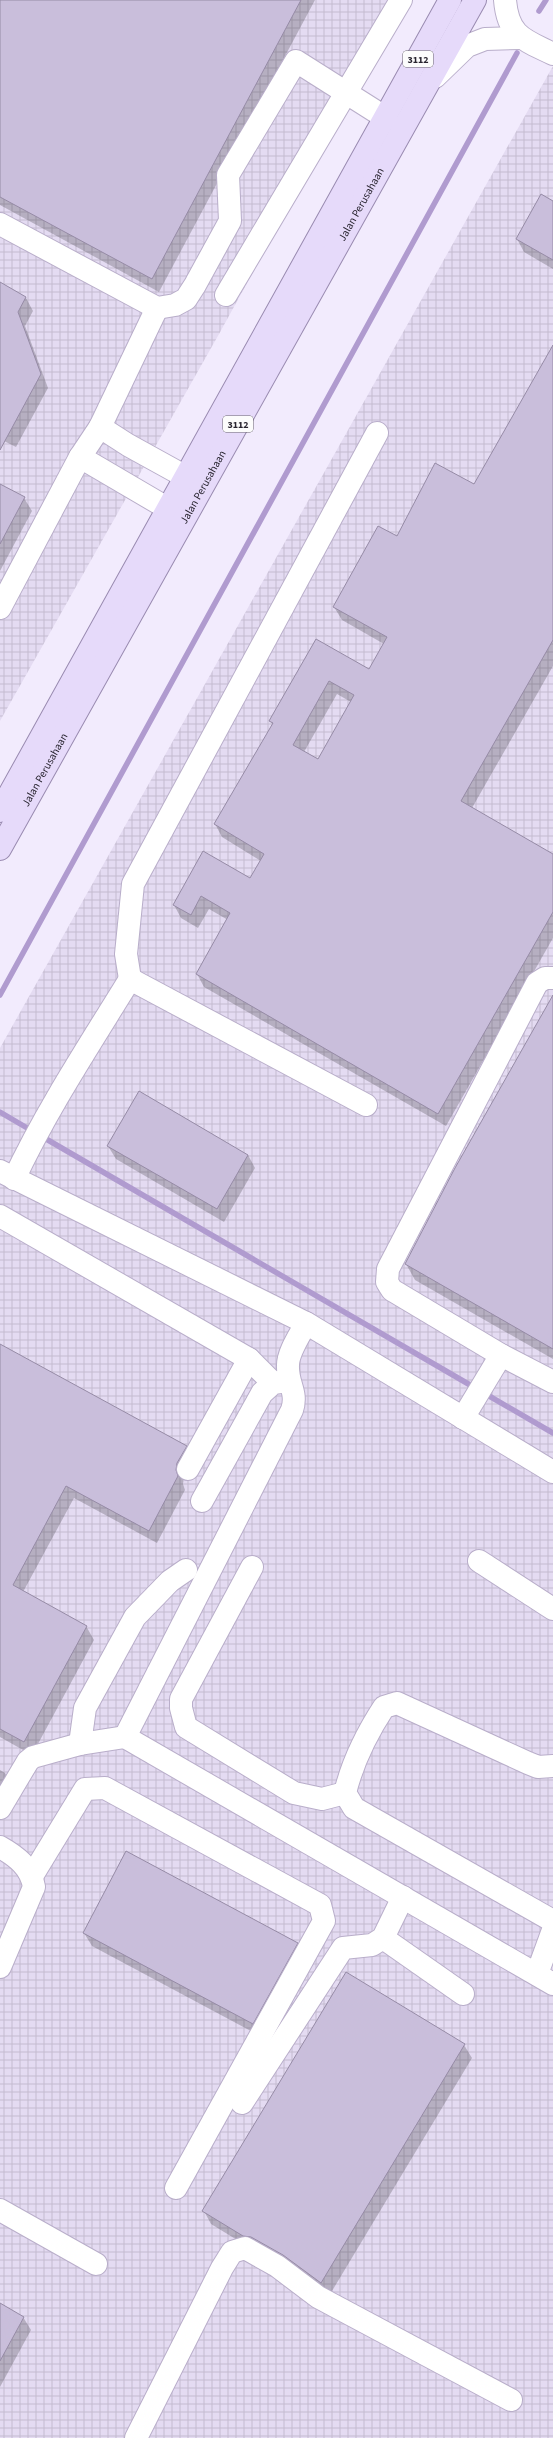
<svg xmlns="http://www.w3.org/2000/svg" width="553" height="2438" viewBox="0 0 553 2438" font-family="'Source Sans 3',sans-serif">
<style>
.industrial{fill:url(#industrial-grid)}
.shadow{fill:#0003;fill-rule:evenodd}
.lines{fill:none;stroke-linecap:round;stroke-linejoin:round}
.stream{stroke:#b09bcf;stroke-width:5.5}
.building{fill:#c9bedb;stroke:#968ba6;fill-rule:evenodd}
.minor-casing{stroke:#b9aeca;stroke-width:24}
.major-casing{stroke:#998ab0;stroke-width:24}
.minor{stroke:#fff;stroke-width:22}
.major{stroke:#e6dafa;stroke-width:22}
.labels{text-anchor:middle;stroke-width:3;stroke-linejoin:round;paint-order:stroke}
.shield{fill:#fcfcfc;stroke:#68656c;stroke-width:1}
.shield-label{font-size:10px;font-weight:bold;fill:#28242f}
.street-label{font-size:11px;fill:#28242f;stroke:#fcfcfc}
</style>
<defs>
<pattern id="industrial-grid" width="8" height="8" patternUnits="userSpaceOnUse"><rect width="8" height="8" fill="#e4dbf2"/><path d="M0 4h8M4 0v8" fill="none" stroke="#c4bcd0"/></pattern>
</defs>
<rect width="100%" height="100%" fill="#f2ebfd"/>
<g class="industrial">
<path d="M0,0H403L219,334L0,721Z"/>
<path d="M553,66V2438H0V1048Z"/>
</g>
<g class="shadow">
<path d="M0,0H315L159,292L0,205Z"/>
<path d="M553,202V269L524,252L517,239Z"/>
<path d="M0,283L26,298L33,311L25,326L48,388L16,447L0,439Z"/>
<path d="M553,347V666L472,808L553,855V938L446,1126L204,987L197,974L228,920L209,909L198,928L181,918L174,905L250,880L261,861L222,837L215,824L273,725L270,721L316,640L369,671L384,644L342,620L334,607L397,538L474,485ZM337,694L351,702L318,761L304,752Z"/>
<path d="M0,485L24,498L32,511L0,571Z"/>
<path d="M553,997V1359L415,1280L406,1264Z"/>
<path d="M108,1146L248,1155L255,1168L224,1222L116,1159Z"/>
<path d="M0,1345L186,1447L193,1460L184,1477L183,1484L185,1490L157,1543L74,1498L23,1592L86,1626L94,1640L32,1755L0,1737Z"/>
<path d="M0,1770L5,1773L12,1786L0,1808Z"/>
<path d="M84,1933L297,1943L305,1956L260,2036L92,1946Z"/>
<path d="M464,2045L472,2058L329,2296L211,2224L204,2211Z"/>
<path d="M0,2304L23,2317L31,2330L0,2387Z"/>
</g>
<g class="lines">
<g class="stream">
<path d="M539,11L546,0"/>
<path d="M0,995L517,53"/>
<path d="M0,1112L34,1132"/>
<path d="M41,1136L477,1389"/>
<path d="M484,1393L553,1433"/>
</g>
</g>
<g class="building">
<path d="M0,0H301L152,279L0,197Z"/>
<path d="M541,194L553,201V260L516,239Z"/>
<path d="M0,282L26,297L18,312L41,374L0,450Z"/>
<path d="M553,345V640L461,801L553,854V912L438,1114L196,974L230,913L201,896L191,915L173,905L203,851L250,878L264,854L214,824L273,723L269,721L316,639L369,669L387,637L333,607L378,526L397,536L435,463L474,484ZM329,681L354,695L318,759L293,745Z"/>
<path d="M0,484L25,497L0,544Z"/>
<path d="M553,995V1349L405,1264L455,1168Z"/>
<path d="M139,1091L248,1155L217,1209L107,1146Z"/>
<path d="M0,1344L187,1446L177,1463L176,1470L178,1476L149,1531L66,1486L13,1585L87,1626L24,1742L0,1729Z"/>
<path d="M126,1851L298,1943L253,2024L83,1933Z"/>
<path d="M346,1972L465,2044L321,2283L283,2255L251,2237L243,2236L202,2211Z"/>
<path d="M0,2303L24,2317L0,2361Z"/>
</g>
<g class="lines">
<defs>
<g id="minor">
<path d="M505,0C508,37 525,40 553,54"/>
<path d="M435,77L467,46L485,39L520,38"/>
<path d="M0,224L157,308L175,305L186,299L195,285L230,221L228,175L296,61L386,118"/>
<path d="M226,295L401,0"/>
<path d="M100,427L128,445L186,477"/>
<path d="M80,457L167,508"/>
<path d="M0,608L80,457L100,427L157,308"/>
<path d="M553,978H545L537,983L388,1269L387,1282L392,1290L501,1355L553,1382"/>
<path d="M130,979L126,954L133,884L377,433"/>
<path d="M0,1171L306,1323L553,1472"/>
<path d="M14,1179C47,1109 90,1044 130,979L366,1105"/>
<path d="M0,1216L249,1359L273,1383"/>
<path d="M306,1323C300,1335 288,1352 288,1365C287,1384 298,1392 292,1410L125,1737L553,1984"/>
<path d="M463,1418L501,1355"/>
<path d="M188,1469L249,1359"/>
<path d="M202,1501L262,1393L273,1383L288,1381"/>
<path d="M479,1561L553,1609"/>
<path d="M252,1567L181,1699V1708L186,1727L294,1793L322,1799L345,1793"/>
<path d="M80,1744L85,1708L135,1617L170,1581L186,1570"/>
<path d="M553,1766L538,1767L528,1763L397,1703L384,1707C367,1733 352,1764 345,1793L354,1808L553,1921"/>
<path d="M0,1808L28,1761L33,1757L80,1744L125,1737"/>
<path d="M0,1847C16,1856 31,1867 34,1887L0,1967"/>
<path d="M32,1876L85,1789L105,1788L320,1905L324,1921L176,2188"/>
<path d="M383,1938L463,1994"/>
<path d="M537,1974L553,1930"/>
<path d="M242,2103L343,1948L372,1945L383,1938L403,1897"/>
<path d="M0,2210L96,2264"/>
<path d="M136,2438L222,2268L232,2252L245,2248L277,2266L318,2297L511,2400"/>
</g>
<g id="major">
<path d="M0,811L450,0"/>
<path id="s1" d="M0,849L475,0"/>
</g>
</defs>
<use href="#minor" class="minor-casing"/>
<use href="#major" class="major-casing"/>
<use href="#minor" class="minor"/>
<use href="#major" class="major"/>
</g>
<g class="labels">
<g class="shield">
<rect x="403" y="51" width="30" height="16" rx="3"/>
<rect x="223" y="416" width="30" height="16" rx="3"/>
</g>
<g class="shield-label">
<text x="418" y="63">3112</text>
<text x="238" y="428">3112</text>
</g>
<g class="street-label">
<text dy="4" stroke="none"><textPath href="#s1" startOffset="739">Jalan Perusahaan</textPath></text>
<text dy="4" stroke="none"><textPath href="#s1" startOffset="415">Jalan Perusahaan</textPath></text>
<text dy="4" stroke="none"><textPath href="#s1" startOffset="91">Jalan Perusahaan</textPath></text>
</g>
</g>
</svg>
